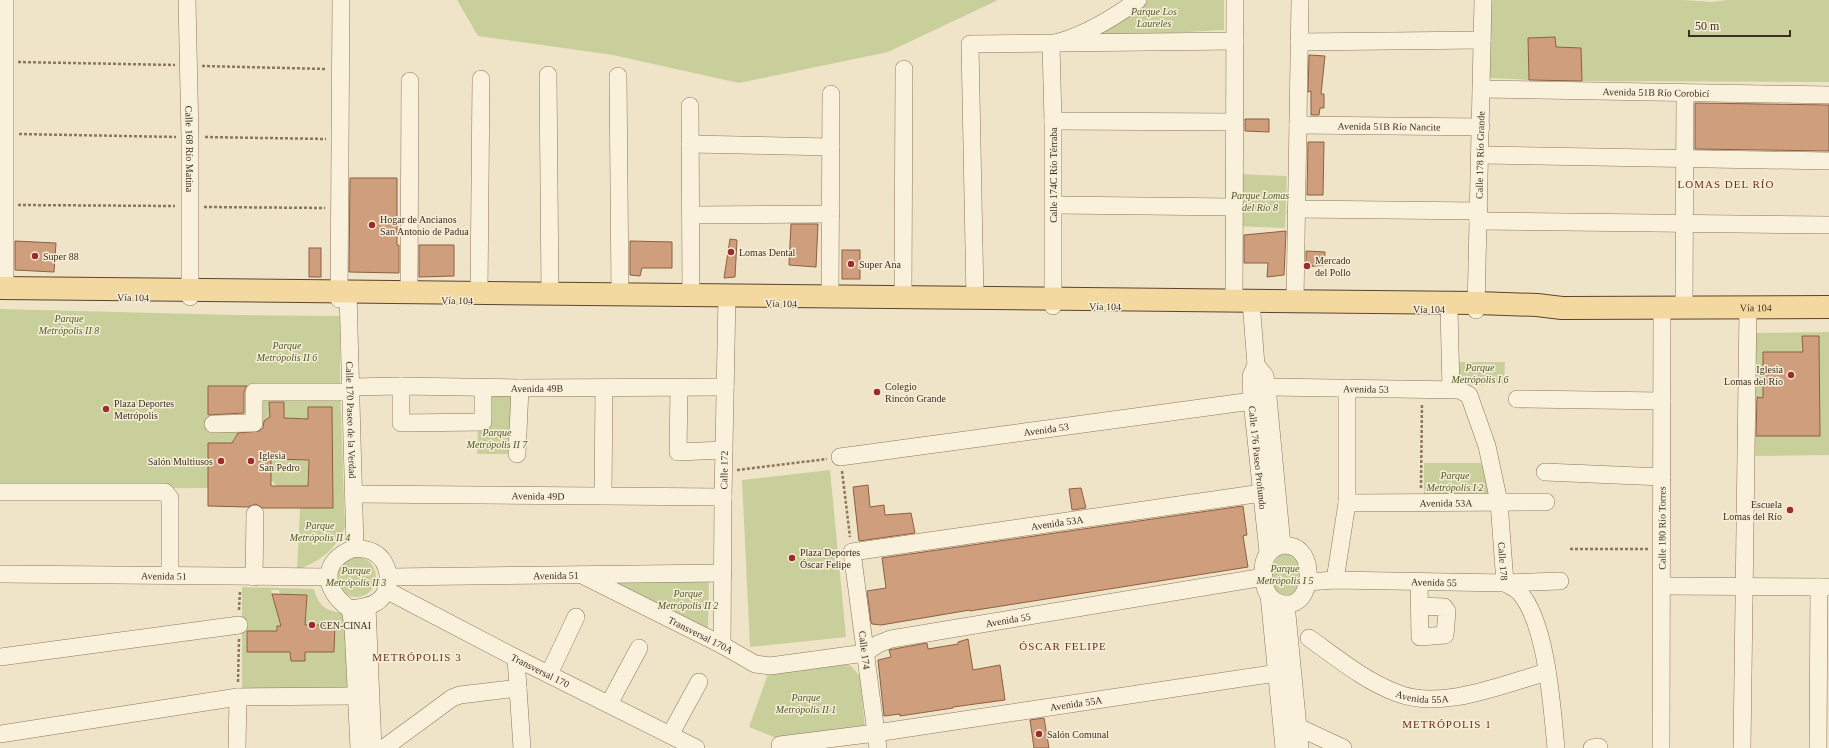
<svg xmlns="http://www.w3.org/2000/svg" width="1829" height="748" viewBox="0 0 1829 748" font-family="Georgia,serif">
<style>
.green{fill:#c9cf9b;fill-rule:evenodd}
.building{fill:#cf9f7d;stroke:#8d5f41;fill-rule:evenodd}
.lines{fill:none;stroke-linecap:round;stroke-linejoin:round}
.minor-casing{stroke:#8d765c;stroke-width:18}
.major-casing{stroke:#5b4430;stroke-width:24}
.path{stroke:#8d765c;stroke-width:2.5;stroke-dasharray:3 2;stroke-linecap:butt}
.minor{stroke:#faf1dc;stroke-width:17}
.major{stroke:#f3d9a0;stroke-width:22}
.poi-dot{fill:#9e2a2b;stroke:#f7eed8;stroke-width:1.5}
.labels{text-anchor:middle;stroke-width:3;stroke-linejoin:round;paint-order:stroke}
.park-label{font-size:10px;font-style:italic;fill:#4d5a26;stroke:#f7eed8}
.street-label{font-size:10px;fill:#3d2e20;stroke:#f7eed8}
.poi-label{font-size:10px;fill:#3d2e20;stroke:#f7eed8;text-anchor:start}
.neighbourhood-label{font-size:11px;letter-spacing:1px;fill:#6b2e1e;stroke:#f7eed8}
</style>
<rect width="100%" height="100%" fill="#f0e4c8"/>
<g class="green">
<path d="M457,0H998L888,52L739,83L613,55L478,36Z"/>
<path d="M1146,0H1224V30L1079,38Z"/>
<path d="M1490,0H1684L1712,2L1727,0H1829V82L1582,81L1581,48L1556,47L1555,37L1528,38L1529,80L1489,78Z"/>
<path d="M1235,174L1287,176L1285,228L1234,226Z"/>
<path d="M0,309L235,315L340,316V386L345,527C337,549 319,562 297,570L300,508H333L332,407H308V419L284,418V397H269L270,419L266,420L260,424L259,431H239L233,440V443H208V488L0,489ZM208,386H248V417H208Z"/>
<path d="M1829,332V455L1751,456L1750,436H1820L1819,336H1803V352H1763V397H1753L1752,333Z"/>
<path d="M1455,362H1505L1504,384L1454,385Z"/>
<path d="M488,392H516L514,454H477L478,424Z"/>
<path d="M271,459L309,460L308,486H277L271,480Z"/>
<path d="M1424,463H1481L1492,500L1424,499Z"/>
<path d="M830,470L846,637L750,647L742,480Z"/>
<path d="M1288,550L1302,564L1299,591L1288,599L1272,595L1268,558Z"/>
<circle cx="356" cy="577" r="20"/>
<path d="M599,577L709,578L708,631Z"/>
<path d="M242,587L314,589C319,608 328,612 347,613L351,691L242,692ZM271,590H279L287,625H291V594L307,595L305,625H335L334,652H305V661H291L290,652H247L246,631H277V626H281Z"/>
<path d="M844,664L851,666L860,676L865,729L781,740L749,727L768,674Z"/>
</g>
<g class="building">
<path d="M1555,37L1556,47L1581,48L1582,81L1529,80L1528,38Z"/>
<path d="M1309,55L1325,56L1321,94H1324V108H1320L1319,115H1311V91L1308,92Z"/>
<path d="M1695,103L1829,105V151L1695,149Z"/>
<path d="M1245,119H1269V132L1245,131Z"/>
<path d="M1308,142H1324L1323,195H1307Z"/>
<path d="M350,178H397V245H399V273L349,272Z"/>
<path d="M791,224H818L816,267L789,265Z"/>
<path d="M1286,231L1284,275L1267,277L1268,263H1244V235Z"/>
<path d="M730,239L737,240L735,277L724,278Z"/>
<path d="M15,241L56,243L54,272L15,270Z"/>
<path d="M630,241L672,242V268H642L640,276L630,275Z"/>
<path d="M419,245H454V276L419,277Z"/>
<rect x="309" y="248" width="12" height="29"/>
<rect x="842" y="250" width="18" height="29"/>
<path d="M1306,251L1325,252L1324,265L1306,267Z"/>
<path d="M1802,336H1819L1820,436H1756L1757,397L1763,398V352H1803Z"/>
<path d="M208,386H247L244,392V413L208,415Z"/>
<path d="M269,402H284V418L308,419V407H332L333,508H262L256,504L248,507L208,506V443H232L238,433L259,431L263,428L264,421L270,417ZM271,459L309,460L308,486H271Z"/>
<path d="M868,485L870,507L884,505L885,515L911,513L915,533L859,541L853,487Z"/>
<path d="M1081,488L1086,508L1072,510L1069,489Z"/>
<path d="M1243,506L1247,535L1243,536L1248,567L970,611V610L881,625L872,624L871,622L867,591L886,588L882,558Z"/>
<path d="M272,594L307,595L305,625H335L334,652H305V661H291L290,652H247V631H277V626H281Z"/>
<path d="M968,639L973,670L1000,665L1005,700L953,707V708L900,716V714L884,716L878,660L891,657L889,650L894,649L927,643L928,649L958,644V642Z"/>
<path d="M1044,718L1049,748H1034L1030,720Z"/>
</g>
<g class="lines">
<defs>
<g id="minor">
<path d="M5,0V288"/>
<path id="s1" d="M187,0L190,137V297"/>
<path d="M1299,42L1482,40"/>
<path d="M548,75L550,294"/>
<path d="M618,76L620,295"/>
<path id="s2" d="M1482,89L1829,95"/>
<path d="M690,106L691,296"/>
<path d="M1053,121L1235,122"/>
<path id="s3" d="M1298,125L1481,127"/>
<path d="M690,144L831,147"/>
<path d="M1481,155L1829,161"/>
<path d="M1054,205L1234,207"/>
<path d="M1296,209L1479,211"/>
<path d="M691,215L831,214"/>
<path d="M1478,221L1829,225"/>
<path id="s4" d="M348,292L355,548"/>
<path d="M409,293L410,81"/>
<path d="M479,294L481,79"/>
<path d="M830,297L831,94"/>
<path d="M903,298L904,69"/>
<path d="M975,298L970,44L1235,41"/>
<path d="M339,299L341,0"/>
<path d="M1234,301L1235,0"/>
<path d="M1251,301L1256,365L1265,376L1267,387L1282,545"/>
<path d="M1295,301L1300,0"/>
<path d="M1053,306V121L1051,44C1083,37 1112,19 1138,0"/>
<path d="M1684,307L1685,94"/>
<path d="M1449,309L1451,389"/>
<path id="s5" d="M1476,310L1483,0"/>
<path id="s6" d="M1256,365L1251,376L1252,401L1268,552"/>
<path d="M401,386V423L483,422V388"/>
<path id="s7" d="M350,387L401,386L520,388L725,387"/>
<path id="s8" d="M1267,387L1459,390L1469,395L1487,446L1499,502L1505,583C1510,586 1517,589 1520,593C1547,624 1552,708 1556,748"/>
<path d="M679,388L678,452L724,450"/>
<path d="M1517,399L1662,401"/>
<path d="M213,424L254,423V392H350"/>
<path d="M517,454L520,388"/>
<path id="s9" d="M840,457L1252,401"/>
<path d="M1545,472L1662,477"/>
<path d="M0,492H165L170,498V575"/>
<path id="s10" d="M354,494L723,497"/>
<path d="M603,495L604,388"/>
<path id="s11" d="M1347,503L1546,502"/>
<path d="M1282,545C1289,545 1296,546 1301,552C1310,562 1310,581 1304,593C1295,611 1270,606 1265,587C1261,568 1261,552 1282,545Z"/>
<path d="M355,548C361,549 367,549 373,552C391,561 394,590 377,602C369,607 360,608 350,609C322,590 320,560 355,548Z"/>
<path id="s12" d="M0,574L329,577"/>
<path id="s13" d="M582,575L722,645L755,664L770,666L865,653L878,644L891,639L1264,577"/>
<path d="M254,577L255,514"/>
<path id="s14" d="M389,577L723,573"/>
<path d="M1335,580L1347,503V388"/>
<path id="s15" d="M1307,582L1335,580L1505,583L1560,581"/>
<path d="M1419,582L1420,637L1445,635L1447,611L1444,607L1419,606"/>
<path d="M1662,586L1829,587"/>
<path id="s16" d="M386,590L516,658L696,748"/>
<path d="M1269,595L1284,748"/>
<path d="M1286,604L1300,748"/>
<path d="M367,607L373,748"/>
<path d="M350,609L353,626L359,748"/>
<path id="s17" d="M1309,638C1337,658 1365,681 1397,693C1441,711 1504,684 1547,672"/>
<path id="s18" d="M722,645L723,497L727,296"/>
<path d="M0,657L239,625"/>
<path d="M516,658L522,748"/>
<path d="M549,674L576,617"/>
<path d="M609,704L639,648"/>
<path d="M1298,727L1343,748"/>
<path d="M0,734L238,697L356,696"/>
<path d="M670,735L699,682"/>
<path id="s19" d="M780,745L876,733L1277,673"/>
<path d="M237,748L238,697"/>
<path d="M384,748L452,698L460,695L518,688"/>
<path id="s20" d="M878,748L852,552L1262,493"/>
<path d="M1592,748L1599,747"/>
<path id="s21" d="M1661,748L1662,308"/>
<path d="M1742,748L1748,307"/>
<path d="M1818,748L1819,587"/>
</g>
<g id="major">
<path id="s22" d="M0,288L1477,303L1537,305L1562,308L1829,307"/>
</g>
</defs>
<use href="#minor" class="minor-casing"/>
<use href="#major" class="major-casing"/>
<g class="path">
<path d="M18,62L175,65"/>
<path d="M202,66L327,69"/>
<path d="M19,134L176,137"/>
<path d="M205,137L326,139"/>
<path d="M18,205L175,206"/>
<path d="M204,207L325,208"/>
<path d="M737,470L827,459"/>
<path d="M842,471L850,537"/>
<path d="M1421,488L1422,403"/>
<path d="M1570,549H1648"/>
<path d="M239,610L240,591"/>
<path d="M238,682L239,639"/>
</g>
<use href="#minor" class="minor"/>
<use href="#major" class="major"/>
</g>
<g class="poi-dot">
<circle cx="372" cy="225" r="4"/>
<circle cx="731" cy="252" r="4"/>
<circle cx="35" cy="256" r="4"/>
<circle cx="851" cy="264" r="4"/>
<circle cx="1307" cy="266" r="4"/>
<circle cx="1791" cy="375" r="4"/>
<circle cx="877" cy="392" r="4"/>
<circle cx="106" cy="409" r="4"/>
<circle cx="221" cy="461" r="4"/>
<circle cx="251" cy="461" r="4"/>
<circle cx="1790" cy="510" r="4"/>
<circle cx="792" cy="558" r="4"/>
<circle cx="312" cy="625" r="4"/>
<circle cx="1039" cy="734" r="4"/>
</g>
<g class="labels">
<g class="park-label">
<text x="1154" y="15">Parque Los<tspan x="1154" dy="12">Laureles</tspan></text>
<text x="1260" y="199">Parque Lomas<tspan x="1260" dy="12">del Río 8</tspan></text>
<text x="69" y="322">Parque<tspan x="69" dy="12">Metrópolis II 8</tspan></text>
<text x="287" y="349">Parque<tspan x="287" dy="12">Metrópolis II 6</tspan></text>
<text x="1480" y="371">Parque<tspan x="1480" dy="12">Metrópolis I 6</tspan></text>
<text x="497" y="436">Parque<tspan x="497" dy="12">Metrópolis II 7</tspan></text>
<text x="1455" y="479">Parque<tspan x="1455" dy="12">Metrópolis I 2</tspan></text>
<text x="320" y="529">Parque<tspan x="320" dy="12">Metrópolis II 4</tspan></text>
<text x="1285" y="572">Parque<tspan x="1285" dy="12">Metrópolis I 5</tspan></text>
<text x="356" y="574">Parque<tspan x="356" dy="12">Metrópolis II 3</tspan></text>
<text x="688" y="597">Parque<tspan x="688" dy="12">Metrópolis II 2</tspan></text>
<text x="806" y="701">Parque<tspan x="806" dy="12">Metrópolis II 1</tspan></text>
</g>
<g class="street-label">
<text dy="4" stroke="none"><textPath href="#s2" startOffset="174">Avenida 51B Río Corobicí</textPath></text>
<text dy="4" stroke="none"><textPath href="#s3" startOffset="91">Avenida 51B Río Nancite</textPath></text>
<text dy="4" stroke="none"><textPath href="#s1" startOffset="149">Calle 168 Río Matina</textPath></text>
<text dy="4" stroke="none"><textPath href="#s5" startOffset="155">Calle 178 Río Grande</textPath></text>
<text transform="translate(1053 175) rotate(-90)" y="4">Calle 174C Río Térraba</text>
<text transform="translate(133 297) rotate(1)" y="4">Vía 104</text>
<text transform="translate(457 300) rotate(1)" y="4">Vía 104</text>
<text transform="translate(781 303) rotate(1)" y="4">Vía 104</text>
<text transform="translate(1105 306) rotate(1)" y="4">Vía 104</text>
<text dy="4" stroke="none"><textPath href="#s22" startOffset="1756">Vía 104</textPath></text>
<text x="1429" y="313">Vía 104</text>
<text dy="4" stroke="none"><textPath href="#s7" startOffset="187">Avenida 49B</textPath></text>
<text dy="4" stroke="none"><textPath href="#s8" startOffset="99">Avenida 53</textPath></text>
<text dy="4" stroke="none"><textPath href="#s4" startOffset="128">Calle 170 Paseo de la Verdad</textPath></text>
<text dy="4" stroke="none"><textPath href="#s9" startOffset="208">Avenida 53</textPath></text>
<text dy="4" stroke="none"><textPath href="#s6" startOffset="94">Calle 176 Paseo Profundo</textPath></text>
<text dy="4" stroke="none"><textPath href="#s18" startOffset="175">Calle 172</textPath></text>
<text dy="4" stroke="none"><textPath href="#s10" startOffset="184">Avenida 49D</textPath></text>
<text dy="4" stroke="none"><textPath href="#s11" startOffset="99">Avenida 53A</textPath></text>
<text dy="4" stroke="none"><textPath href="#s20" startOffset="405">Avenida 53A</textPath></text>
<text dy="4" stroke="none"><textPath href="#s21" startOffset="220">Calle 180 Río Torres</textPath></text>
<text dy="4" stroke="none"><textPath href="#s8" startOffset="374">Calle 178</textPath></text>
<text dy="4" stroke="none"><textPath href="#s12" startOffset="164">Avenida 51</textPath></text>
<text dy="4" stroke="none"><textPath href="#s14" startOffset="167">Avenida 51</textPath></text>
<text dy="4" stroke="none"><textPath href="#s15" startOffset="127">Avenida 55</textPath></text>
<text dy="4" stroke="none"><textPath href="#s13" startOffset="454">Avenida 55</textPath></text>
<text dy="4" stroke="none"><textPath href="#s13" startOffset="133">Transversal 170A</textPath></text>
<text transform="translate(865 650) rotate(83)" y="4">Calle 174</text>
<text dy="4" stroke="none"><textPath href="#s16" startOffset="174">Transversal 170</textPath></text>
<text dy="4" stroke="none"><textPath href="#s17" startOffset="130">Avenida 55A</textPath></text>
<text dy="4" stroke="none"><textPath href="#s19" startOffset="299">Avenida 55A</textPath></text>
</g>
<g class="poi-label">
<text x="380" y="223">Hogar de Ancianos<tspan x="380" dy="12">San Antonio de Padua</tspan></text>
<text x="739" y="256">Lomas Dental</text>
<text x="43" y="260">Super 88</text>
<text x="1315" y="264">Mercado<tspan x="1315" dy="12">del Pollo</tspan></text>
<text x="859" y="268">Super Ana</text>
<text x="1783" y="373" text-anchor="end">Iglesia<tspan x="1783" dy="12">Lomas del Río</tspan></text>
<text x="885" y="390">Colegio<tspan x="885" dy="12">Rincón Grande</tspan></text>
<text x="114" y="407">Plaza Deportes<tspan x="114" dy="12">Metrópolis</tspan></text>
<text x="259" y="459">Iglesia<tspan x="259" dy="12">San Pedro</tspan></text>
<text x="213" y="465" text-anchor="end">Salón Multiusos</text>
<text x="1782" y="508" text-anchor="end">Escuela<tspan x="1782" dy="12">Lomas del Río</tspan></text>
<text x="800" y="556">Plaza Deportes<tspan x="800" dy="12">Óscar Felipe</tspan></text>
<text x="320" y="629">CEN-CINAI</text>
<text x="1047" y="738">Salón Comunal</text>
</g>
<g class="neighbourhood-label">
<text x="1726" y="188">LOMAS DEL RÍO</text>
<text x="1063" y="650">ÓSCAR FELIPE</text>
<text x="417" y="661">METRÓPOLIS 3</text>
<text x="1447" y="728">METRÓPOLIS 1</text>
</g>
</g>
<path d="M1689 30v6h101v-6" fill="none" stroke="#3d2e20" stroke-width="2"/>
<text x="1695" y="30" font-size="12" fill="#3d2e20" stroke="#f7eed8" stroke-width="3" paint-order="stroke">50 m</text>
</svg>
